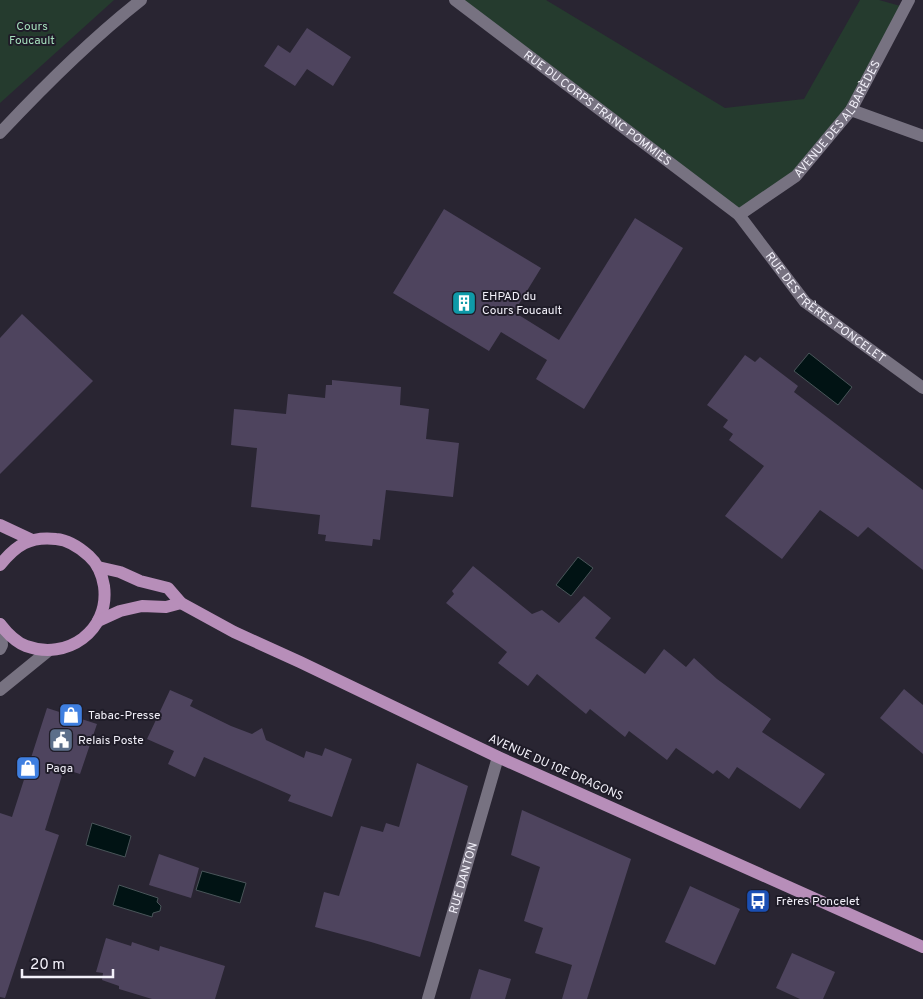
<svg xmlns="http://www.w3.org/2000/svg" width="923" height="999" viewBox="0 0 923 999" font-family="Overpass,sans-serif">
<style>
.green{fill:#253b2e}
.water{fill:#011314;stroke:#495559}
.building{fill:#4e445e}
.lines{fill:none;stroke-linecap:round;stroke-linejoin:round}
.street{stroke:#777281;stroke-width:12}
.secondary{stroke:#777281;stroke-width:12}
.primary{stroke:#b78eb9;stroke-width:12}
.labels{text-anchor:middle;stroke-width:4;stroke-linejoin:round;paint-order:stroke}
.park-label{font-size:12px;fill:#a5debc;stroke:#1f1c28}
.street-label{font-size:12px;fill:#f2f0f9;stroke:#1f1c28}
.poi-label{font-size:12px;fill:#f2f0f9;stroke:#1f1c28;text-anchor:start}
</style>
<rect width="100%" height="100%" fill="#292532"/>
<g class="green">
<path d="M0,0H114L0,103Z"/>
<path d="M455,0H546L725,108L804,99L860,0H879L904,7L851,110L796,176L739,215Z"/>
</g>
<g class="water">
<path d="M809,353L852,387L838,405L794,371Z"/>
<path d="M578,557L593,568L571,596L556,585Z"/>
<path d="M92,823L131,836L125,857L86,845Z"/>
<path d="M202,871L246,883L240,903L196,890Z"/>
<path d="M119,885L158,898L157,902L161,906L160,911L153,913L152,917L113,905Z"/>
</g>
<g class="building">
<path d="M307,28L351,57L333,86L307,69L295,86L264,66L278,45L290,53Z"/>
<path d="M444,209L541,268L514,312L559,340L635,218L683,248L584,409L536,379L547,360L501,332L489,351L393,293Z"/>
<path d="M22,314L93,381L0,474V338Z"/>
<path d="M745,355L755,362L760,357L798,386L794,392L923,490V570L868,527L858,537L820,510L782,559L725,516L764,466L729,440L733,434L723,427L728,420L707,405Z"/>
<path d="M332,380L401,387L400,405L429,409L426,439L459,443L453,497L386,490L380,540L373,539L372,546L325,541L326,535L318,534L320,515L251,507L257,448L231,445L234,409L286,414L288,394L325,398L326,385H332Z"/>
<path d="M473,566L532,614L542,610L559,623L584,596L611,618L595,638L645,674L664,649L686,667L694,658L717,679L771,719L762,732L825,774L800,809L737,767L729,779L717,770L713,774L676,748L667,760L629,731L625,737L590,709L586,714L537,674L528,686L498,663L507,652L446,603L454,594L452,591Z"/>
<path d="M904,689L923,705V754L880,718Z"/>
<path d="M170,690L193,700L190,706L231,726L252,734L262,728L266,740L304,758L306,751L322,756L325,748L352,759L332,817L288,801L291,795L204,757L195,777L168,764L174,751L147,739Z"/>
<path d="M47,708L97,724L80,774L64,769L45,830L59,835L5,998L0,997V813L12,817Z"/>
<path d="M417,763L468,786L420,957L371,942L315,927L324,892L339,896L361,826L383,832L386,823L399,827Z"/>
<path d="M522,810L631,859L587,999H562L572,965L535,953L543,928L524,921L540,867L511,855Z"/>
<path d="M159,854L199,868L191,898L149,885Z"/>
<path d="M690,886L740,909L715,965L665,942Z"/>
<path d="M106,938L131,946L132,942L159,951L160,946L225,966L215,999H152L119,989V986L102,980L103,973L96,972Z"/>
<path d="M792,953L835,972L823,999H800L776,988Z"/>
<path d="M479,969L511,979L505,999H470Z"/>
</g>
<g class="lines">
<g class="street">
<path id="s1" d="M455,0L739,215L805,302L923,388"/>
<path d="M851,110L923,136"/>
<path d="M0,133C44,86 90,40 141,0"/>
<path id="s2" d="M739,215L796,176L851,110L909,0"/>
<path id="s3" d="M428,999L498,757"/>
</g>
<g class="secondary">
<path d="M0,649L2,645L0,624"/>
<path d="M0,690L48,651"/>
</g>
<g class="primary">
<path d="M0,525L32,540"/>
<path d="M0,565C16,545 30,536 56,539C69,540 79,547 89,556C98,564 102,574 104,586C110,631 67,661 26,646C15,642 7,633 0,624"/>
<path d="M98,567L120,572L140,581L168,588L181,603L234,632L300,662L498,757L923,947"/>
<path d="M98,621L120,611L142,606L166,607L181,603"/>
</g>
</g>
<defs>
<symbol id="building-square" viewBox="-11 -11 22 22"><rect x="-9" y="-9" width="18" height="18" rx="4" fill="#0f9aa8" stroke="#1f1c28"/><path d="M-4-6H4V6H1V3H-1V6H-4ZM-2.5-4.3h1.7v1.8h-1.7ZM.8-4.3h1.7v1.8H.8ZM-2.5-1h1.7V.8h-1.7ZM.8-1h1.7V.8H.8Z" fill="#fff"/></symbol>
<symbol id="shop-square" viewBox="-11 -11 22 22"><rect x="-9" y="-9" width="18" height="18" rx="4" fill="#3f7fe0" stroke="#1f1c28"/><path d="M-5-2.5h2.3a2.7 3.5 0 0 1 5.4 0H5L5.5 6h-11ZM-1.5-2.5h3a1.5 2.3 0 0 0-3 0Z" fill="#fff"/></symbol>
<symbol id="civic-square" viewBox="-11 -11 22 22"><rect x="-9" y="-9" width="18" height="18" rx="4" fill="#5c6f8a" stroke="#1f1c28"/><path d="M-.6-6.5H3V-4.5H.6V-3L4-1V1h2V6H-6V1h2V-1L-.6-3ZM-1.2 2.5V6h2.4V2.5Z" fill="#fff"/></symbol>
<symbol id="bus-square" viewBox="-11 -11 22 22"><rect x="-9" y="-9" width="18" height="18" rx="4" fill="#1a4fb4" stroke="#1f1c28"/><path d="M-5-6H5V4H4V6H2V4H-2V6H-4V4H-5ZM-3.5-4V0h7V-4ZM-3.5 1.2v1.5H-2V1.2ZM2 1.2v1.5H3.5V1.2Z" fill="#fff"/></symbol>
</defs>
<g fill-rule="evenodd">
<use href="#building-square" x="450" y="289" width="28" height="28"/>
<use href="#shop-square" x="57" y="701" width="28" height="28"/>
<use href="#civic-square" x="47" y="726" width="28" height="28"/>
<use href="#shop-square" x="14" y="754" width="28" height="28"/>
<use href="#bus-square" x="744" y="887" width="28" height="28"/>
</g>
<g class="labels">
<g class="park-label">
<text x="32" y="30">Cours<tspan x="32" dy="14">Foucault</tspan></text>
</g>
<g class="street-label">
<text dy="4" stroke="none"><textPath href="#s1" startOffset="179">RUE DU CORPS FRANC POMMIÈS</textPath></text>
<text dy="4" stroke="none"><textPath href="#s2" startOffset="140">AVENUE DES ALBARÈDES</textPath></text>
<text dy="4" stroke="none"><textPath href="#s1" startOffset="484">RUE DES FRÈRES PONCELET</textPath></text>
<text transform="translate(556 767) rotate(24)" y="4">AVENUE DU 10E DRAGONS</text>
<text dy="4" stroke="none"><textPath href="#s3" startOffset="126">RUE DANTON</textPath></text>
</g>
<g class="poi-label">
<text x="482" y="300">EHPAD du<tspan x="482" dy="14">Cours Foucault</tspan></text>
<text x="88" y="719">Tabac-Presse</text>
<text x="78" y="744">Relais Poste</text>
<text x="46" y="772">Paga</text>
<text x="776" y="905">Frères Poncelet</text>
</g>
</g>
<path d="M22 969v8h91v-8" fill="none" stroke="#f2f0f9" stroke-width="2.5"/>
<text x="30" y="969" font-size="15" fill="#f2f0f9" stroke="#1f1c28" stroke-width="4" paint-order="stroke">20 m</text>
</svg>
